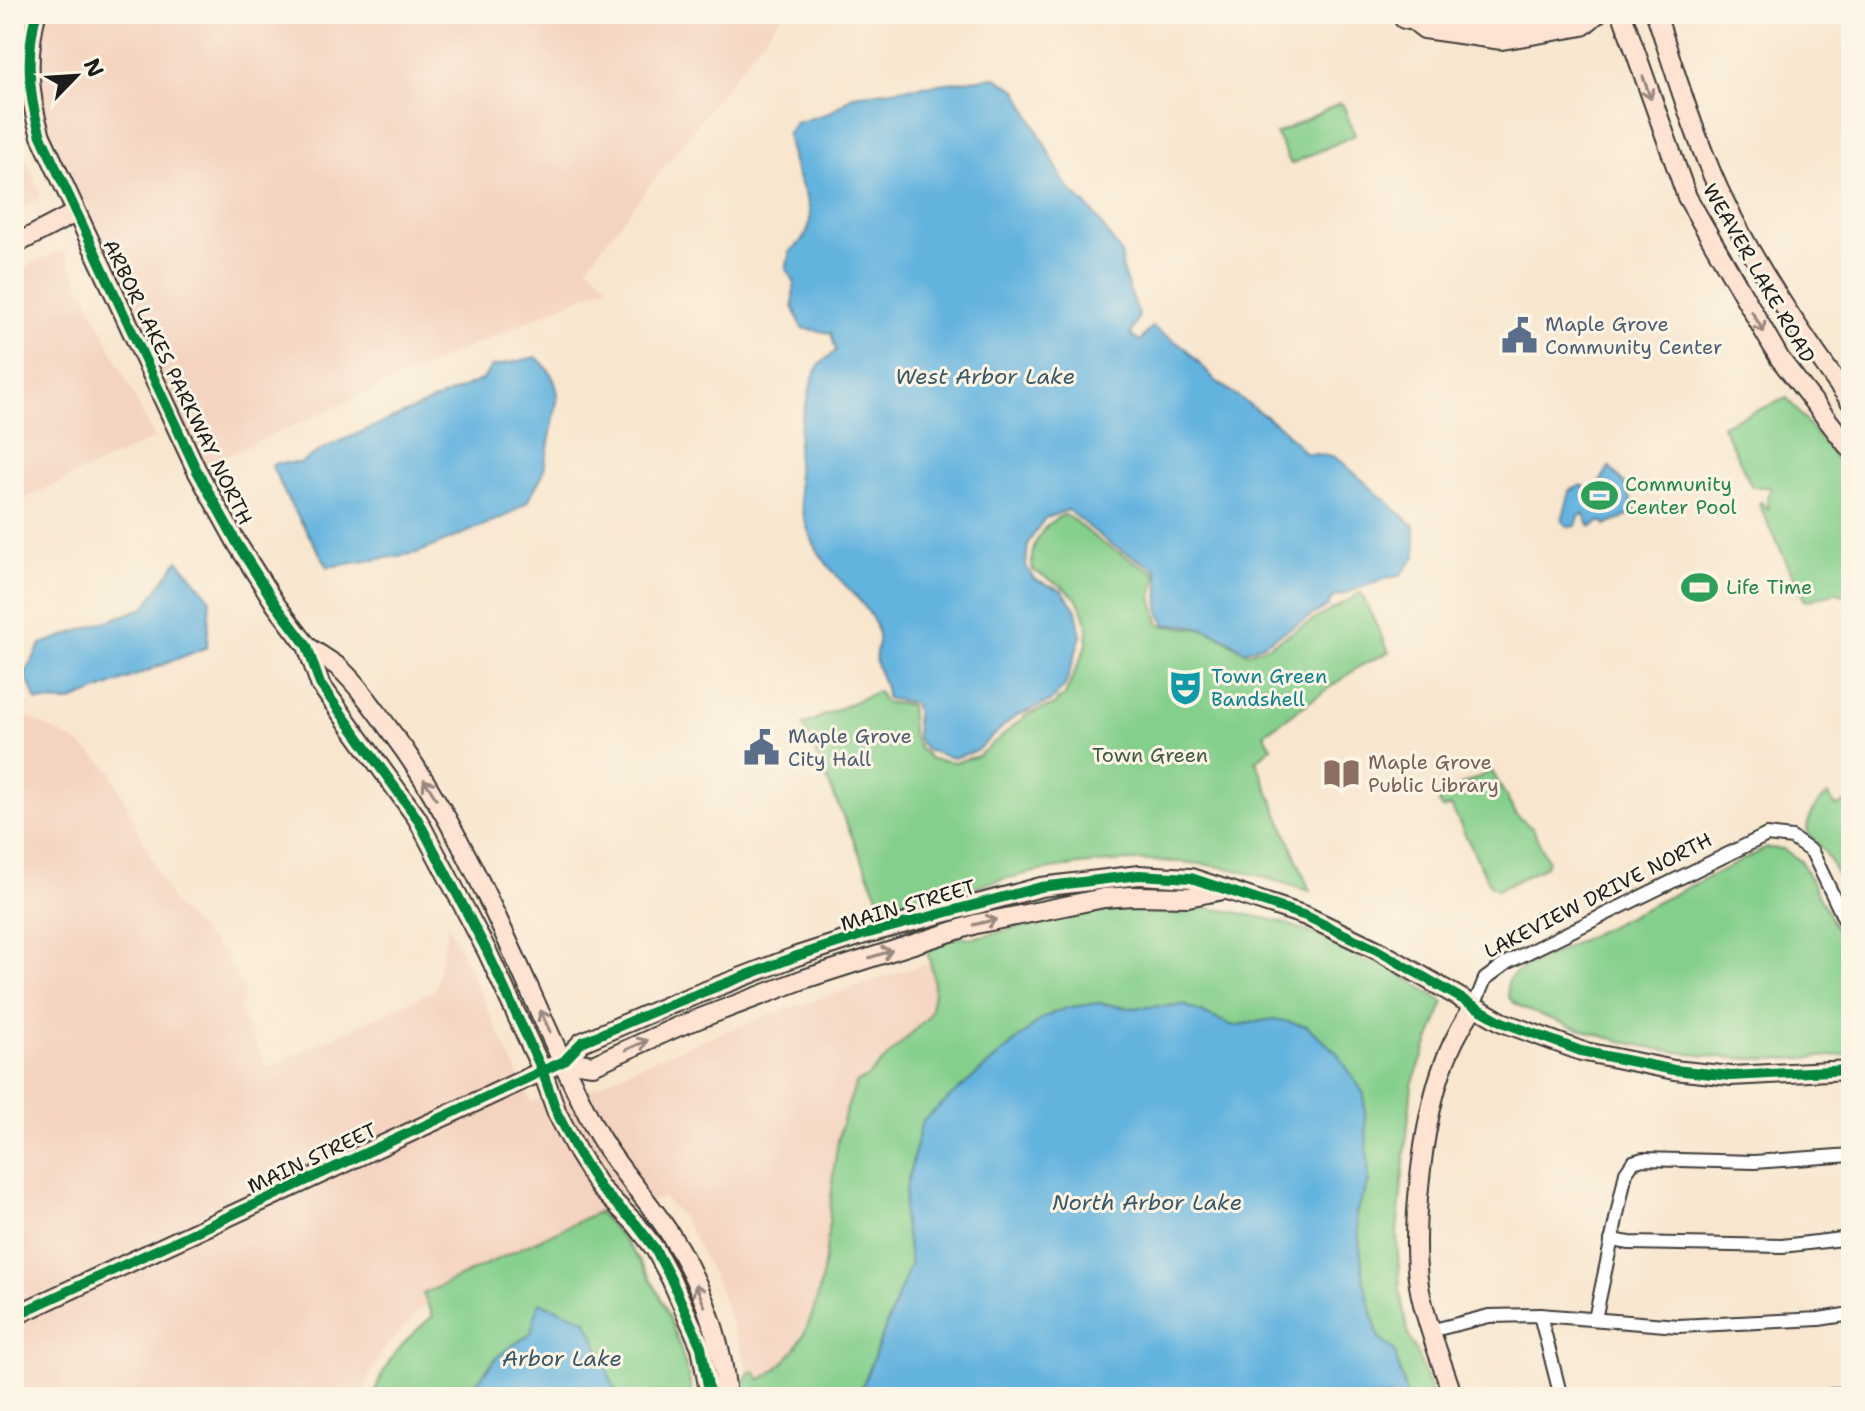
<svg xmlns="http://www.w3.org/2000/svg" width="1865" height="1411" viewBox="0 0 1865 1411" font-family="'Shantell Sans',sans-serif">
<style>
.built{fill:#f4d3c0}
.green{fill:#85cf8c;stroke:#507654;stroke-width:2}
.water{fill:#64b3df;stroke:#40687e;stroke-width:2}
.lines{fill:none;stroke-linecap:round;stroke-linejoin:round}
.street-casing{stroke:#3d3a37;stroke-width:16}
.secondary-casing{stroke:#3d3a37;stroke-width:22}
.street{stroke:#fff;stroke-width:12}
.secondary{stroke:#fee3d2;stroke-width:18}
.cycleway-casing{stroke:#fcf5e5;stroke-width:15}
.cycleway{stroke:#00873e;stroke-width:10}
.oneway{stroke:#988980}
.labels{text-anchor:middle;stroke-width:6;stroke-linejoin:round;paint-order:stroke}
.street-label{font-size:20px;fill:#1c1c1c;stroke:#fcf5e5}
.service-label{font-size:20px;fill:#4e5e75;stroke:#fcf5e5;text-anchor:start}
.leisure-label{font-size:20px;fill:#27864d;stroke:#fcf5e5;text-anchor:start}
.culture-label{font-size:20px;fill:#0d838f;stroke:#fcf5e5;text-anchor:start}
.park-label{font-size:20px;fill:#415b43;stroke:#fcf5e5}
.education-label{font-size:20px;fill:#785e54;stroke:#fcf5e5;text-anchor:start}
.water-label{font-size:22px;font-style:italic;fill:#39586a;stroke:#fcf5e5}
</style>
<rect width="100%" height="100%" fill="#fcf5e5"/>
<filter id="ink" filterUnits="userSpaceOnUse"><feTurbulence type="fractalNoise" baseFrequency=".0125" numOctaves="2"/><feDisplacementMap in="SourceGraphic" scale="16" xChannelSelector="R" yChannelSelector="G"/><feConvolveMatrix kernelMatrix="1 2 1 2 8 2 1 2 1" color-interpolation-filters="sRGB"/></filter>
<filter id="wash" filterUnits="userSpaceOnUse"><feTurbulence type="fractalNoise" baseFrequency=".006" numOctaves="4" result="noise"/><feDisplacementMap in="SourceGraphic" scale="32" xChannelSelector="R" yChannelSelector="G"/><feGaussianBlur stdDeviation="1.8" result="paint"/><feColorMatrix in="noise" values="0 0 0 0 0 0 0 0 0 0 0 0 0 0 0 0 0 1.4 0 .05"/><feComposite in="paint" operator="in"/></filter>
<g filter="url(#wash)">
<rect width="100%" height="100%" fill="#f8e6cf"/>
<g class="built">
<path d="M36,14H786L781,16L587,266L609,285L196,469L41,136Z"/>
<path d="M14,136L41,194L39,199L14,212Z"/>
<path d="M64,250L154,438L14,504V272Z"/>
<path d="M14,709L81,745L110,769L173,904L228,958L245,994L240,1010L267,1067L435,990L448,924L531,1102L595,1087L642,1064L763,1017L937,960L1018,965L899,1043L856,1084L838,1137L819,1297L792,1353L774,1373L760,1380L755,1371L749,1372L715,1279L683,1218L663,1197L507,1257L459,1282L417,1313L385,1348L368,1378L364,1397H14Z"/>
</g>
<g class="green">
<path d="M1340,103L1343,105L1355,135L1291,164L1276,134Z"/>
<path d="M1787,398L1851,478V591L1842,595L1838,592L1805,601L1759,504L1761,502L1768,510L1767,499L1771,489L1768,487H1752L1722,425Z"/>
<path d="M1064,515L1072,519L1102,543L1157,574L1152,598L1160,625L1208,630L1248,653L1268,646L1361,593L1389,652L1360,666L1264,734L1272,747L1256,761L1310,891C1281,883 1251,872 1221,867C1106,847 995,877 886,914L803,725L878,691L884,702L910,705L912,733L919,748L931,759L955,762L978,756L1028,714L1052,706L1065,695L1087,644L1088,627L1084,613L1076,598L1063,587L1033,570C1028,548 1042,523 1064,515Z"/>
<path d="M1492,771L1516,815L1533,829L1548,861L1546,866L1498,890L1490,885L1451,806L1442,809L1439,804L1440,795Z"/>
<path d="M1828,795L1836,807L1851,800V904C1842,887 1835,868 1825,852C1821,845 1811,840 1808,833C1804,821 1819,800 1828,795Z"/>
<path d="M1767,848L1783,849L1801,861L1837,931L1851,968V1054C1751,1066 1649,1056 1554,1020C1540,1015 1521,1010 1510,999C1505,988 1507,978 1518,971Z"/>
<path d="M1147,903C1160,912 1180,906 1195,907C1220,909 1246,914 1269,919C1306,928 1339,946 1372,964L1381,962L1444,1002L1412,1085L1397,1232L1400,1292L1409,1337L1418,1354L1432,1397H1407L1394,1350L1379,1339L1364,1281L1356,1213L1369,1182L1307,1026L1274,1019L1233,1026L1184,1005L1129,1008L1098,1003L906,1188L903,1217L911,1263L858,1397H742L741,1380H745L749,1372L755,1371L760,1380C839,1338 823,1210 839,1136C842,1118 850,1101 856,1083L866,1078L928,1017C937,993 935,976 927,952C940,943 957,935 972,938L1086,912L1112,909L1120,905Z"/>
<path d="M598,1212C653,1266 677,1322 693,1397H618L617,1391L540,1303L531,1333L498,1356L465,1397H374C382,1363 406,1338 433,1316L423,1294Z"/>
</g>
<g class="water">
<path d="M994,77L1017,90L1066,186L1092,211L1121,253L1123,273L1139,315L1131,335L1140,341L1152,327L1184,347L1216,381L1282,428L1305,453L1332,456L1342,462L1414,526L1416,556L1400,576L1390,577L1332,598L1328,606L1263,644L1244,651C1219,631 1198,623 1166,625C1152,602 1163,593 1157,570L1110,544L1068,510L1045,518L1028,543L1026,566L1034,579L1062,590L1076,610L1081,636L1065,686L1050,702L1015,716L976,751L953,758L925,750L917,738L916,710L913,703L886,698C887,684 879,675 876,663C873,647 884,644 874,622C863,599 838,581 824,560C795,521 791,452 805,407C815,378 808,371 836,351L831,333L802,328L793,306L794,281L786,269L790,251C823,228 808,202 796,172C792,160 790,147 787,134L795,123L829,113L854,95Z"/>
<path d="M536,357C549,368 556,379 558,396L543,474L527,502L506,516L417,553L328,567L288,500L272,466L276,463H300L325,448L483,379L491,367Z"/>
<path d="M1609,467L1625,484L1636,512L1605,526L1602,521L1590,527L1584,514L1579,516L1576,526L1567,527L1562,520L1570,491L1581,485L1595,491Z"/>
<path d="M178,560L210,598L207,647L69,702L37,701L25,674L41,644L144,608Z"/>
<path d="M1098,1003L1129,1008L1184,1005L1233,1026L1274,1019L1307,1026L1337,1053L1364,1094L1369,1182L1356,1213L1364,1281L1379,1339L1394,1350L1407,1397H858L911,1263L903,1217L906,1188L922,1121L1044,1017L1066,1008Z"/>
<path d="M539,1302L587,1320L618,1397H465L498,1356L531,1333Z"/>
</g>
</g>
<g filter="url(#ink)">
<g class="lines">
<defs>
<g id="street">
<path d="M1474,1006L1485,979L1508,962L1767,835L1792,838L1812,852L1851,933"/>
<path d="M1611,1240L1630,1243L1782,1246L1851,1238"/>
<path d="M1540,1315L1561,1397"/>
<path d="M1595,1319L1626,1172L1633,1162L1643,1159L1754,1162L1851,1155"/>
<path d="M1430,1331L1489,1316L1540,1315L1678,1326L1819,1319L1851,1314"/>
<path d="M1821,1397L1851,1392"/>
</g>
<g id="secondary">
<path d="M36,14C26,55 28,96 41,136L196,469L238,545L276,605L307,646L320,684L417,818L487,951L542,1070L557,1113L578,1153L600,1188L636,1224L655,1249L671,1279L701,1347L710,1397"/>
<path d="M1404,14V19L1414,21L1424,29L1502,40L1583,26L1597,14"/>
<path d="M1622,14L1687,197L1780,359L1851,450"/>
<path d="M1656,14C1675,72 1693,132 1718,188C1753,264 1802,335 1851,402"/>
<path d="M1414,21L1427,15L1509,25L1561,14"/>
<path d="M14,245L75,213"/>
<path d="M307,646C317,653 327,659 337,666C358,683 388,728 405,751C483,865 528,996 590,1119C608,1156 635,1185 659,1218C696,1269 722,1335 727,1397"/>
<path d="M564,1061L593,1065L677,1027L804,979L976,924L1104,898L1132,896L1188,897L1223,890"/>
<path d="M14,1316L564,1061L582,1042L669,1005L797,956L865,934L1041,887L1139,875L1191,878L1306,916L1377,950L1502,1022L1581,1051L1674,1070L1731,1076L1851,1070"/>
<path d="M1453,1397C1442,1362 1427,1327 1420,1291C1409,1235 1423,1126 1441,1072C1449,1048 1461,1026 1474,1006"/>
</g>
</defs>
<use href="#street" class="street-casing"/>
<use href="#secondary" class="secondary-casing"/>
<use href="#street" class="street"/>
<use href="#secondary" class="secondary"/>
<defs>
<g id="cycleway">
<path d="M36,14C26,55 28,96 41,136L196,469L238,545L276,605L307,646L320,684L417,818L487,951L542,1070L557,1113L578,1153L600,1188L636,1224L655,1249L671,1279L701,1347L710,1397"/>
<path d="M14,1316L564,1061L582,1042L669,1005L797,956L865,934L1041,887L1139,875L1191,878L1306,916L1377,950L1502,1022L1581,1051L1674,1070L1731,1076L1851,1070"/>
</g>
</defs>
<use href="#cycleway" class="cycleway-casing"/>
<use href="#cycleway" class="cycleway"/>
</g>
<defs><path id="oneway-shaft" d="M-6 0H5M1.5-3L5.5 0L1.5 3" fill="none" stroke-width="1.6" stroke-linecap="round" stroke-linejoin="round" transform="scale(2)"/></defs>
<g class="oneway">
<use href="#oneway-shaft" transform="translate(1647 88) rotate(71)"/>
<use href="#oneway-shaft" transform="translate(1758 322) rotate(59)"/>
<use href="#oneway-shaft" transform="translate(430 789) rotate(-122)"/>
<use href="#oneway-shaft" transform="translate(985 922) rotate(-14)"/>
<use href="#oneway-shaft" transform="translate(881 954) rotate(-18)"/>
<use href="#oneway-shaft" transform="translate(545 1021) rotate(-115)"/>
<use href="#oneway-shaft" transform="translate(637 1045) rotate(-24)"/>
<use href="#oneway-shaft" transform="translate(700 1295) rotate(-113)"/>
</g>
</g>
<defs>
<symbol id="civic-bare" viewBox="-9 -9 18 18"><path d="M-.6-6.5H3V-4.5H.6V-3L4-1V1h2V6H-6V1h2V-1L-.6-3ZM-1.2 2.5V6h2.4V2.5Z" fill="#5c6f8a" stroke="#fcf5e5" stroke-width="2.5" paint-order="stroke"/></symbol>
<symbol id="stadium-bare" viewBox="-9 -9 18 18"><path d="M0-5a6.5 5 0 1 0 0 10a6.5 5 0 1 0 0-10ZM-3.5-1.8h7v3.6h-7Z" fill="#2e9e5b" stroke="#fcf5e5" stroke-width="2.5" paint-order="stroke"/></symbol>
<symbol id="theatre-bare" viewBox="-9 -9 18 18"><path d="M-5-5.5Q0-4 5-5.5V0Q5 5 0 6Q-5 5-5 0ZM-3.3-2.5H-1v1.5H-3.3ZM1-2.5H3.3v1.5H1ZM-2.8 1Q0 5.5 2.8 1Z" fill="#0f9aa8" stroke="#fcf5e5" stroke-width="2.5" paint-order="stroke"/></symbol>
<symbol id="library-bare" viewBox="-9 -9 18 18"><path d="M-6-4Q-3-5.5-.7-3.5V5Q-3 3-6 4ZM6-4Q3-5.5 .7-3.5V5Q3 3 6 4Z" fill="#8d6e63" stroke="#fcf5e5" stroke-width="2.5" paint-order="stroke"/></symbol>
</defs>
<g fill-rule="evenodd">
<use href="#civic-bare" x="1494" y="310" width="51" height="51"/>
<use href="#stadium-bare" x="1574" y="470" width="51" height="51"/>
<use href="#stadium-bare" x="1674" y="562" width="51" height="51"/>
<use href="#theatre-bare" x="1160" y="662" width="51" height="51"/>
<use href="#civic-bare" x="736" y="722" width="51" height="51"/>
<use href="#library-bare" x="1316" y="748" width="51" height="51"/>
</g>
<g class="labels">
<g class="street-label">
<text transform="translate(1759 273) rotate(60)" y="7">WEAVER LAKE ROAD</text>
<text transform="translate(178 382) rotate(64)" y="7">ARBOR LAKES PARKWAY NORTH</text>
<text transform="translate(1598 895) rotate(-27)" y="7">LAKEVIEW DRIVE NORTH</text>
<text transform="translate(908 905) rotate(-16)" y="7">MAIN STREET</text>
<text transform="translate(312 1158) rotate(-25)" y="7">MAIN STREET</text>
</g>
<g class="service-label">
<text x="1545" y="331">Maple Grove<tspan x="1545" dy="23">Community Center</tspan></text>
<text x="788" y="743">Maple Grove<tspan x="788" dy="23">City Hall</tspan></text>
</g>
<g class="leisure-label">
<text x="1625" y="491">Community<tspan x="1625" dy="23">Center Pool</tspan></text>
<text x="1726" y="594">Life Time</text>
</g>
<g class="culture-label">
<text x="1211" y="683">Town Green<tspan x="1211" dy="23">Bandshell</tspan></text>
</g>
<g class="park-label">
<text x="1150" y="762">Town Green</text>
</g>
<g class="education-label">
<text x="1368" y="769">Maple Grove<tspan x="1368" dy="23">Public Library</tspan></text>
</g>
<g class="water-label">
<text x="985" y="384">West Arbor Lake</text>
<text x="1147" y="1210">North Arbor Lake</text>
<text x="562" y="1366">Arbor Lake</text>
</g>
</g>
<rect width="1865" height="1411" fill="none" stroke="#fcf5e5" stroke-width="48"/>
<g transform="translate(76 76) rotate(65)" stroke="#fcf5e5" stroke-width="6" paint-order="stroke">
<path d="M0-6L14 30L0 20L-14 30Z" fill="#1c1c1c"/>
<text y="-12" font-size="22" font-weight="bold" text-anchor="middle" fill="#1c1c1c">N</text>
</g>
</svg>
